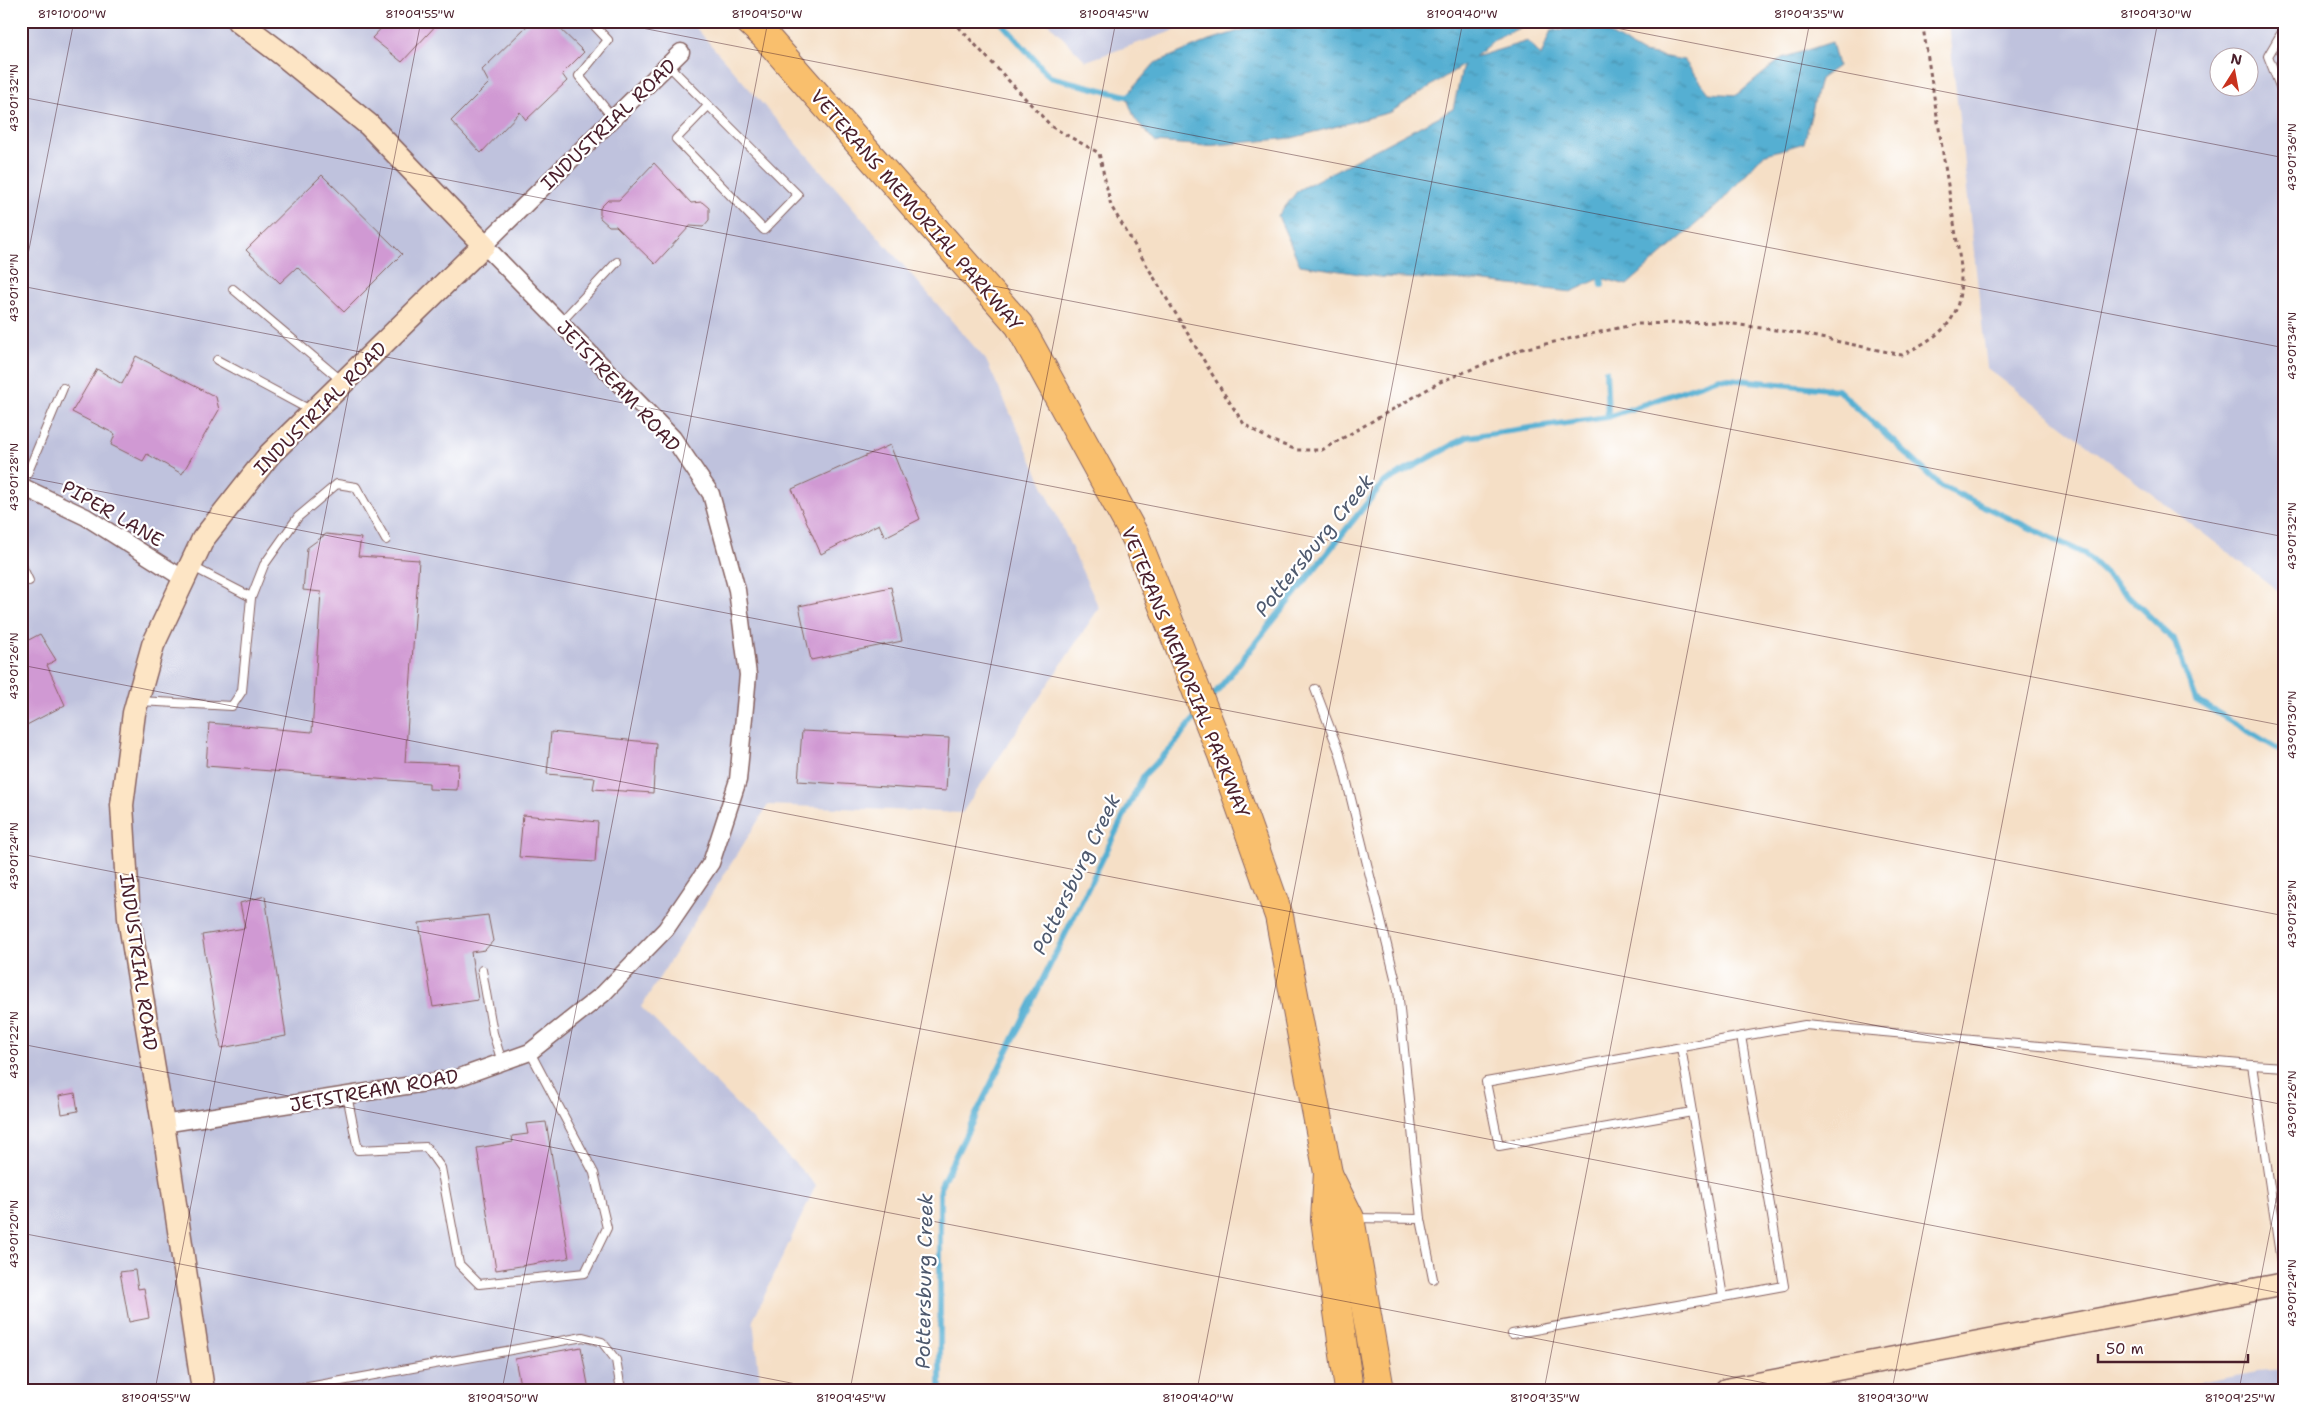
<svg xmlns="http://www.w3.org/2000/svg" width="2306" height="1411" viewBox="0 0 2306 1411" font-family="'Shantell Sans',sans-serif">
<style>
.industrial{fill:#bfc2dd;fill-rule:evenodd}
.water{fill:url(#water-ripples);stroke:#4f677e}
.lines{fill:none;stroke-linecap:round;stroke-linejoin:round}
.stream{stroke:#54afd2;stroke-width:6}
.building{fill:#d099d3}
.lane-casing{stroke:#866261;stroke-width:10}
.street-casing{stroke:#866261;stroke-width:19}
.secondary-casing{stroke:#866261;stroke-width:25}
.highway-casing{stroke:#866261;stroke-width:30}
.path{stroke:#866261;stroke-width:3;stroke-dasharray:4 4;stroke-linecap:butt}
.lane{stroke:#fff;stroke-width:8}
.street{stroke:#fff;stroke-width:16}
.secondary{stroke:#fde5c5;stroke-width:22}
.highway{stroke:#f9bf6d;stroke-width:28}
.ticks{fill:none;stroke:#4a1f2b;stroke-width:1;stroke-opacity:0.45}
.labels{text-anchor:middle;stroke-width:4.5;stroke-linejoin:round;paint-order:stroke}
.street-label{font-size:19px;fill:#4a1f2b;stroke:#fff}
.water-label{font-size:20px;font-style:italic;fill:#4e596e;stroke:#fff}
.neatline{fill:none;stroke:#4a1f2b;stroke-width:2}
.ticks-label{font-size:12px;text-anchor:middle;fill:#4a1f2b}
</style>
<defs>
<pattern id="water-ripples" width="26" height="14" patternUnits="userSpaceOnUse" patternTransform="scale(1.25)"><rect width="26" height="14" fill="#54afd2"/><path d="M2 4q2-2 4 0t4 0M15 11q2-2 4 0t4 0" fill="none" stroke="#488eab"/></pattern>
</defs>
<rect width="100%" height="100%" fill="#fff"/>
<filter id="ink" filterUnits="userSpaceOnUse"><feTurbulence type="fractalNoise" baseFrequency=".02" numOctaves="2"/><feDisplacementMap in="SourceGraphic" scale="10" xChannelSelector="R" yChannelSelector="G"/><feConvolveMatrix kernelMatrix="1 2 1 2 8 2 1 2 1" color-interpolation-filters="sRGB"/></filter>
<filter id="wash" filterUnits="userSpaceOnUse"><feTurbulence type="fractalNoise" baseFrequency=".0096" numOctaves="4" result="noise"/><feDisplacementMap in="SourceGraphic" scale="20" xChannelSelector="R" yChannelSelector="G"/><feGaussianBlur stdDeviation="1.12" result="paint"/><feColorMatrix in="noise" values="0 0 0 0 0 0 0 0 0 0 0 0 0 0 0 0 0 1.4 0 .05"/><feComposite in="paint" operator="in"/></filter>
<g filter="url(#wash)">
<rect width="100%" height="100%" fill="#f5dfc6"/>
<g class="industrial">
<path d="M21,21H690L986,360L1099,608L962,813L768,805L641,1007L816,1185L753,1320L761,1390H21Z"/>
<path d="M1046,21H1202L1086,61Z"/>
<path d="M1948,21H2285V596L1987,368ZM2218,58H2248V88H2218Z"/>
<path d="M2285,1370V1390H2162L2257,1372Z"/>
</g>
<g class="water">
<path d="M1271,21H1535L1495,39L1475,57L1528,41L1541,56L1551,30L1600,28L1643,53L1684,60L1709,93L1737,95L1782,58L1832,42L1838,66L1820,79L1804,143L1763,155L1720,203L1627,285L1601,278L1571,292L1477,281L1380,277L1300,265L1278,216L1298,190L1453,109L1463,65L1391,112L1292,138L1206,146L1155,142L1135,119L1126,96L1155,63L1210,40Z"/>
<path d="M1633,21H1704L1651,25Z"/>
</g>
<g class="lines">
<g class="stream">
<path d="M1000,21L1050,77L1126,96L1134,95"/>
<path d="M1600,270L1602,285"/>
<path d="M1606,371L1608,417"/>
<path d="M1209,701L1383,483L1467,437L1608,417L1719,378L1838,390L1941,486L2085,554L2174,640L2196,700L2285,753"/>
<path d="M940,1390V1187L1144,775L1172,747L1198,714"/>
</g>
</g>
<g id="blocks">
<g class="building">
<path d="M388,21H440L402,62L372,38Z"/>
<path d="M532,21H552L584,52L562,74L567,81L526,120L520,112L481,153L451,121L489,83L482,70Z"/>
<path d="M654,163L691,203L702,202L709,208V220L703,227L690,226L655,264L616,226H609L600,218V208L608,200H619Z"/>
<path d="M322,175L402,254L344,312L297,267L280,283L246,250Z"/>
<path d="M136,356L216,397L219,410L182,474L147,454L143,461L111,445L115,434L72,412L97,369L122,384Z"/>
<path d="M890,445L920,519L885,537L879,524L821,554L792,489Z"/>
<path d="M326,534L361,538L358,556L419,560L405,762L458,764L457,790L429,789V783L206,766L209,723L312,732L321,592L303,590L307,548Z"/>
<path d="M891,587L902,641L811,660L799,606Z"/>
<path d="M40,634L56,660L47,665L65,705L21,728V644Z"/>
<path d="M802,731L949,738L946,791L798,781Z"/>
<path d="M551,732L656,743L653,793L593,789L595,778L547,774Z"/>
<path d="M523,815L598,822L595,862L519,857Z"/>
<path d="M265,896L286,1036L221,1048L202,935L245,928L240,903Z"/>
<path d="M488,915L493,941L485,950L471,952L478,1000L433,1007L419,923Z"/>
<path d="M75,1093L78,1111L62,1114L59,1096Z"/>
<path d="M546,1122L569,1258L496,1270L477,1148L513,1142L512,1136L528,1134L526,1124Z"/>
<path d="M135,1270L138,1289L144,1288L149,1318L129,1322L120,1272Z"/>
<path d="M581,1347L589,1390H521L515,1359Z"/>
</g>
</g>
</g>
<g filter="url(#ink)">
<use href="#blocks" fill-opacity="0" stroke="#866261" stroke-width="1"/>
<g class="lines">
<defs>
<g id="lane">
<path d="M590,21L608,40L579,76L613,118"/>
<path d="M2285,27L2268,56L2281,89H2285"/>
<path d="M668,65L798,195L764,230L676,139L708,106"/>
<path d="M233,289L342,381"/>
<path d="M560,323L617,262"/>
<path d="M217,360L312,411"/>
<path d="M22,486L63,388"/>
<path d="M21,564L29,581"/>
<path d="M193,567L251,597"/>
<path d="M1315,689L1340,754L1398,990L1421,1219L1433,1279"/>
<path d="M139,701L232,706L242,691L251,598L264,565L298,517L337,484L356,487L386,540"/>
<path d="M482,970L493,1033L502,1062"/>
<path d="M1681,1047L1692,1112L1499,1146L1486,1082C1592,1063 1699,1044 1805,1025L2252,1065L2284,1282"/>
<path d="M2252,1065L2285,1067"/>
<path d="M347,1095L358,1150L426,1147L441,1168L459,1264L479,1284L585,1273L607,1228L594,1173L530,1052"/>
<path d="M1354,1218L1421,1219"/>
<path d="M1723,1297L1784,1286L1741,1036"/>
<path d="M1512,1334L1723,1297L1692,1112"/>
<path d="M292,1390L583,1337L602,1342L616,1360L621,1390"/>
</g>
<g id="street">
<path d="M21,486L86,517L184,579"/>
<path d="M163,1124L457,1078L530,1052L603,994L666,929L711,863L738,780L748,675L737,590L711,494L673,438L484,245L681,52"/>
</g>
<g id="secondary">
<path d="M203,1390L163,1124L129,918L122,805L134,713L153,645L203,539L270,454L484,245L369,125L283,55L238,21"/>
<path d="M1726,1390L2285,1284"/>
</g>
<g id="highway">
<path d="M749,21L764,35L1019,325L1136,538L1222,755L1279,916L1328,1173L1325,1219L1349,1390"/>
<path d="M1328,1174L1350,1218L1380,1390"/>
</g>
</defs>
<use href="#lane" class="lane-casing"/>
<use href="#street" class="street-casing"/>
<use href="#secondary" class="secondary-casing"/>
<use href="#highway" class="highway-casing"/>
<path class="path" d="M953,21L1052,127L1099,153L1111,206L1221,389L1244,424L1270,440L1297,450H1322L1440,382L1522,349L1637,324L1720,322L1802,334L1902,355C1948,331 1962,321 1961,267L1922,21"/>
<use href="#lane" class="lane"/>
<use href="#street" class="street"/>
<use href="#secondary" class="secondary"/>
<use href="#highway" class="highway"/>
</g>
</g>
<path class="ticks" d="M606,21L2285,348M1580,21L2285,158M21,97L2285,537M21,286L2285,726M21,290L74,21M21,476L2285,916M21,665L2285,1105M21,854L2285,1294M21,1044L1801,1390M21,1233L827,1390M155,1390L421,21M502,1390L768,21M850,1390L1116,21M1197,1390L1463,21M1544,1390L1810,21M1892,1390L2158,21M2239,1390L2285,1154"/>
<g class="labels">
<g class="street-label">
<text transform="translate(608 124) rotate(-44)" y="7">INDUSTRIAL ROAD</text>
<text transform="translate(917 210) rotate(49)" y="7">VETERANS MEMORIAL PARKWAY</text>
<text transform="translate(619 386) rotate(47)" y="7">JETSTREAM ROAD</text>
<text transform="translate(320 408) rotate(-45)" y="7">INDUSTRIAL ROAD</text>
<text transform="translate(113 513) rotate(30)" y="7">PIPER LANE</text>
<text transform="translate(1186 672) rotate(68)" y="7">VETERANS MEMORIAL PARKWAY</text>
<text transform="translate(139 962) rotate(82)" y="7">INDUSTRIAL ROAD</text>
<text transform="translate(374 1090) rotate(-10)" y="7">JETSTREAM ROAD</text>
</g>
<g class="water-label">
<text transform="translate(1314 545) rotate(-51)" y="7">Pottersburg Creek</text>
<text transform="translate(1076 874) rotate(-64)" y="7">Pottersburg Creek</text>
<text transform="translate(924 1281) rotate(-89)" y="7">Pottersburg Creek</text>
</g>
</g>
<rect width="2306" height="1411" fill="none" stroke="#fff" stroke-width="55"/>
<g transform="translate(2234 72) rotate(11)"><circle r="24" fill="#ffffff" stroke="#b7a5aa"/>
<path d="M0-4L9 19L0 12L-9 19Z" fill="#c8321e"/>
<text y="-8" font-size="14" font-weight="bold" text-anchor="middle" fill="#4a1f2b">N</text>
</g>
<path d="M2098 1354v8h150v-8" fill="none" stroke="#4a1f2b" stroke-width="2.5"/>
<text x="2106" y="1354" font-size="15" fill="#4a1f2b" stroke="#ffffff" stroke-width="4" paint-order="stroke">50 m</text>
<rect x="28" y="28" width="2250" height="1356" class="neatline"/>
<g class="ticks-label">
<text x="72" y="18">81°10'00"W</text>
<text x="420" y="18">81°09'55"W</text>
<text x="767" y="18">81°09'50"W</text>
<text x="1114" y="18">81°09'45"W</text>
<text x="1462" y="18">81°09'40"W</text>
<text x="1809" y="18">81°09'35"W</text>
<text x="2156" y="18">81°09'30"W</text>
<text transform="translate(14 98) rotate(-90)" y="4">43°01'32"N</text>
<text transform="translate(2292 157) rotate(-90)" y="4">43°01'36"N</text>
<text transform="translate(14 288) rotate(-90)" y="4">43°01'30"N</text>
<text transform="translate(2292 346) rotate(-90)" y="4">43°01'34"N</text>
<text transform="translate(14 477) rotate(-90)" y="4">43°01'28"N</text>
<text transform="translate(2292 536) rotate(-90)" y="4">43°01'32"N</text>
<text transform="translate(14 666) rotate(-90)" y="4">43°01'26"N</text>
<text transform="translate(2292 725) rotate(-90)" y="4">43°01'30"N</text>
<text transform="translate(14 856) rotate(-90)" y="4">43°01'24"N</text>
<text transform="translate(2292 914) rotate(-90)" y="4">43°01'28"N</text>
<text transform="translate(14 1045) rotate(-90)" y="4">43°01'22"N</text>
<text transform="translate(2292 1104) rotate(-90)" y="4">43°01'26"N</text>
<text transform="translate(14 1234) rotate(-90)" y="4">43°01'20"N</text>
<text transform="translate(2292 1293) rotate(-90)" y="4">43°01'24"N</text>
<text x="156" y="1402">81°09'55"W</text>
<text x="503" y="1402">81°09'50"W</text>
<text x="851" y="1402">81°09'45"W</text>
<text x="1198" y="1402">81°09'40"W</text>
<text x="1545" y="1402">81°09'35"W</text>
<text x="1893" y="1402">81°09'30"W</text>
<text x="2240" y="1402">81°09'25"W</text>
</g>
</svg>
